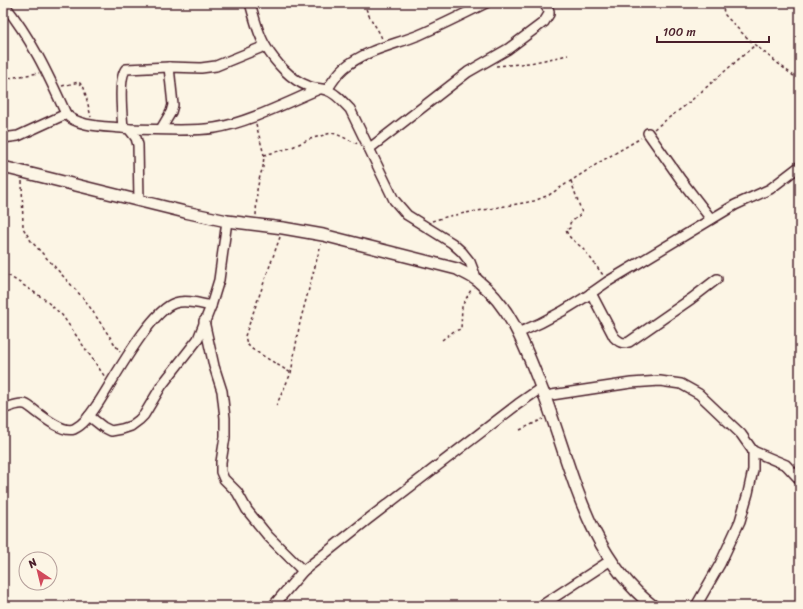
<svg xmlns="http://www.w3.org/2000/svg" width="803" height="609" viewBox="0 0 803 609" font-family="Sriracha,sans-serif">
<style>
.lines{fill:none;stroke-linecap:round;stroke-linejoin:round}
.minor-casing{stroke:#4a1f2b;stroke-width:12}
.tertiary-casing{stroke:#4a1f2b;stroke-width:14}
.path{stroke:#4a1f2b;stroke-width:1.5;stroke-dasharray:3 3;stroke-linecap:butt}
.minor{stroke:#fcf5e5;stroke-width:9}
.tertiary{stroke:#fcf5e5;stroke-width:11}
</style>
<rect width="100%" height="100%" fill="#fcf5e5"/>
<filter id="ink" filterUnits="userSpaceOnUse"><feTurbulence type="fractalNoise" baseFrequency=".025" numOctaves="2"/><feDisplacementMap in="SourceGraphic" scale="8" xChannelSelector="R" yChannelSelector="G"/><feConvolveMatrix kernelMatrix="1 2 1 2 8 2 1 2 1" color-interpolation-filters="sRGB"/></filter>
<g filter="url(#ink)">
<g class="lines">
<defs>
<g id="minor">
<path d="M3,3C31,38 48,74 66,114C78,128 111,126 129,129L136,138L138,145L139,201"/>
<path d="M250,3C254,16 258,35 266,47C275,62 291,80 308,86C314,89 320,88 326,90C335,92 344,103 350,109L394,200L407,215L452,243L462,252L470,262L477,280"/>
<path d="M327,90C332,82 337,74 344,68C365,50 394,45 419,35C442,25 464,14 486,3"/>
<path d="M123,128C122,115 118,78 126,69L169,67L201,68L216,66L265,46"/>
<path d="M129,129C156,129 190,132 215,128C247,123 288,102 319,89"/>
<path d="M161,129L171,112L173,105L169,67"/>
<path d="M648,133L681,180L711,219"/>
<path d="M3,138L18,136L66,114"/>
<path d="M370,148L468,72L508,49L544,22L549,14V11L544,3"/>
<path d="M591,293L614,337C619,342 622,344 629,342L691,299L717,279"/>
<path d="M204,321L214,366L222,391L225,418V437L221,462V472L224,479L237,492L247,510L268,536L303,571"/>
<path d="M518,333C550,320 580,302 607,282L735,205L770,189L800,166"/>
<path d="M545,396L631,383L660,381L681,384L699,394L741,434L753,451V470L748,493L740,521L720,564L696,606"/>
<path d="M3,409C9,407 18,403 24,404C27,404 31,408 34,410C43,417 63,433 74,429C85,424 92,412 99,402C114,379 151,310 175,303C186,299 201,304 211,306"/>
<path d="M89,416L103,427L111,431L122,429L131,426L139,420L144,415L162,385L198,339L211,306L219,280L227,221"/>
<path d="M753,451L786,465L800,480"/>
<path d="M273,606L303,571L367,520L518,404L541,388"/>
<path d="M541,606L611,560"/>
</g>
<path id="tertiary" d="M3,167L185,212L227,221L283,228L323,235L457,269C464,273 472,276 478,281C512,308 526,349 541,387C571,462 585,554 653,606"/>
</defs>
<use href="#minor" class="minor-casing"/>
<use href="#tertiary" class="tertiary-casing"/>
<g class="path">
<path d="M365,3C366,16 378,27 382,39"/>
<path d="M721,3L725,15L740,31L755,45L800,81"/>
<path d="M496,66L530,63L568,55"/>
<path d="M3,79L39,73"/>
<path d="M62,86L79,82L84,88L91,117"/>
<path d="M256,124L264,155L263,167L260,176L257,190L256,216"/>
<path d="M654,129L686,105L755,45"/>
<path d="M264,155L290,148L310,139L331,133L336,134L358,144"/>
<path d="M22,181L23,228L31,241L85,300L120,352"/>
<path d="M571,181L582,213L580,215L570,223V228L566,230C568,238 575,241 581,247C589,255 596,266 603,275"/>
<path d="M432,221L449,216L534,201L549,195L600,162L641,138"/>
<path d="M280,237L245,336L247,344L252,349L291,373"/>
<path d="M3,272L43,298L62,315L105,377"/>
<path d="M442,340L454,331L461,329L462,306L472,288"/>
<path d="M276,406L291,373L300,322L321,244"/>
<path d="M520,430L543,419"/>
</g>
<use href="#minor" class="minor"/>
<use href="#tertiary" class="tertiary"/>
</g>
</g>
<rect width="803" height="609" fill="none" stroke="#fcf5e5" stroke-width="16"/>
<rect x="8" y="8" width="787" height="593" fill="none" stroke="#4a1f2b" stroke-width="1.5" filter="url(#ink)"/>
<g transform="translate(38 571) rotate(325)"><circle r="19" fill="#fcf5e5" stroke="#b59f9b"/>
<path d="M0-3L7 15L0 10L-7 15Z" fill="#d1495b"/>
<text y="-6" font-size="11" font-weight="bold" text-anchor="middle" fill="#4a1f2b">N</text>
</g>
<path d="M657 36v6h112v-6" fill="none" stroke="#4a1f2b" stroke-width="2"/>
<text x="663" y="36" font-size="12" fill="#4a1f2b" stroke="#fcf5e5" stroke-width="3" paint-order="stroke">100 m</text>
</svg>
